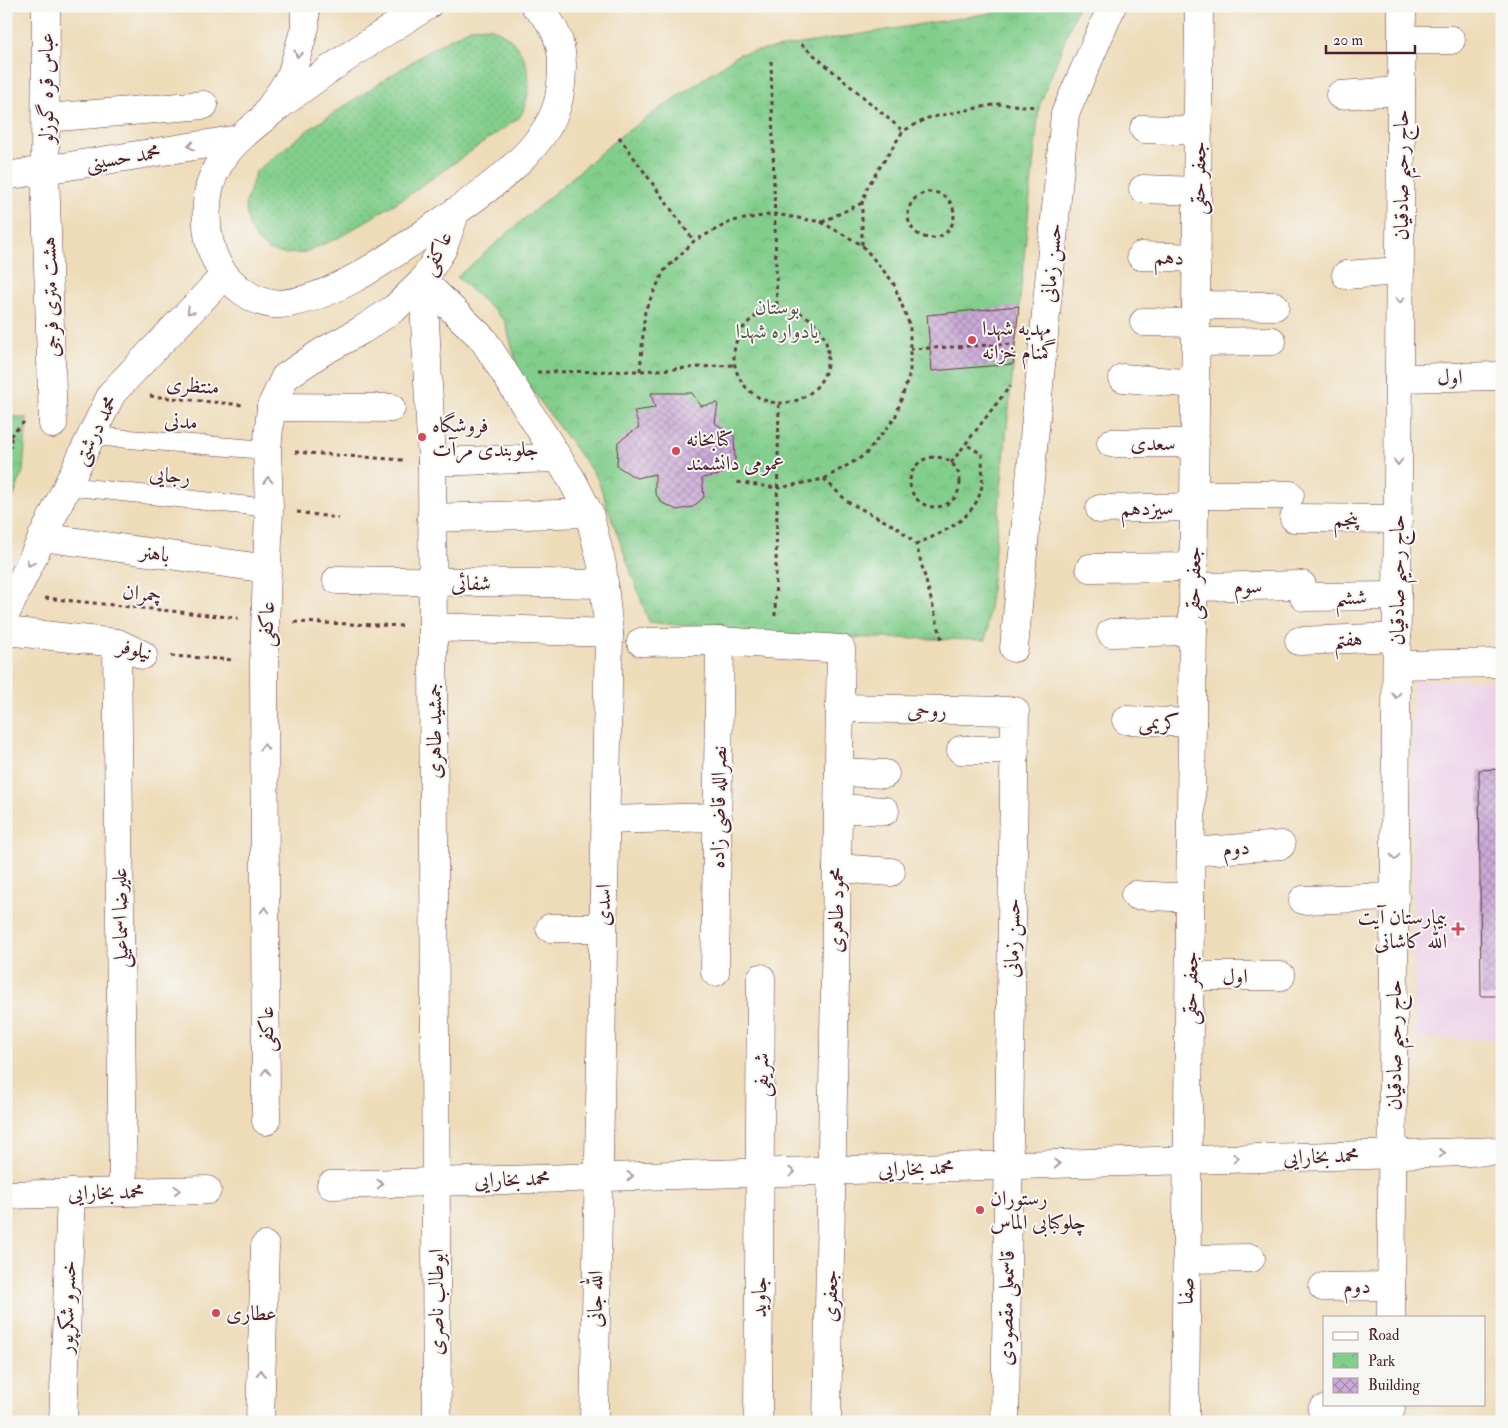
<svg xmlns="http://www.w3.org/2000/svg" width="1508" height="1428" viewBox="0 0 1508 1428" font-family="'IM FELL Double Pica',Amiri,serif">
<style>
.built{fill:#edd1e9}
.grass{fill:url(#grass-dots);stroke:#66765c}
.park{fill:url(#park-crowns);stroke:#66765c}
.building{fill:url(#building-cross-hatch)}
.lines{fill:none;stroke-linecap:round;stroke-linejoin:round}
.service-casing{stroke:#633b40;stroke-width:19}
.minor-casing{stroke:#633b40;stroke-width:29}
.tertiary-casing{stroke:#633b40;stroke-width:29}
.secondary-casing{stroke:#633b40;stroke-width:29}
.path{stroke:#633b40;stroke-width:3;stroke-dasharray:4 4;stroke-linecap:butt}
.service{stroke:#fff;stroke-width:18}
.minor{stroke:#fff;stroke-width:28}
.tertiary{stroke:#fff;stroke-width:28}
.secondary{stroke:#fff;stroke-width:28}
.oneway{stroke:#ae9aa0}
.poi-dot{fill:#d1495b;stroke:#f6f6f2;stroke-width:2}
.labels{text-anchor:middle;stroke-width:4;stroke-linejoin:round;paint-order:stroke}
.street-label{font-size:21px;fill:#4a1f2b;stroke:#f6f6f2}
.park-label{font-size:21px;fill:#5b5448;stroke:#f6f6f2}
.poi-label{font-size:21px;fill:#4a1f2b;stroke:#f6f6f2;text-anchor:start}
</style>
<defs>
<pattern id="grass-dots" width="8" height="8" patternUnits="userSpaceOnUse" patternTransform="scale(1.25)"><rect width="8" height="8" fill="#82ce8c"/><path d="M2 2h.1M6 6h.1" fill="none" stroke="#72b079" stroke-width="1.8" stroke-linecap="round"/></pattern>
<pattern id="park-crowns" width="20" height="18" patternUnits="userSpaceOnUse" patternTransform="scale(1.25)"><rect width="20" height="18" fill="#82ce8c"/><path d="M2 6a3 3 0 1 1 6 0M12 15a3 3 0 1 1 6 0" fill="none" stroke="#72b079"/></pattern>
<pattern id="building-cross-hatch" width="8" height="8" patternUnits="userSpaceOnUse" patternTransform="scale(1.25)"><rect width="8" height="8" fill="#cbabd8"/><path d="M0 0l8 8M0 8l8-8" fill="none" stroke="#a78baf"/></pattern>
</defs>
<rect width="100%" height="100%" fill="#f6f6f2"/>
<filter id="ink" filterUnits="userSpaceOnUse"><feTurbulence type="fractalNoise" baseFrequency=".02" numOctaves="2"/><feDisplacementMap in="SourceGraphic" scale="10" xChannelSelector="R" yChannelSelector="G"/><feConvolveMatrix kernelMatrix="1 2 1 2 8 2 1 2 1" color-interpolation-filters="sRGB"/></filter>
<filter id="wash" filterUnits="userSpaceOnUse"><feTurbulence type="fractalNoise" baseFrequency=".0096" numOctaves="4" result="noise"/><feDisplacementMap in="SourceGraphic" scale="20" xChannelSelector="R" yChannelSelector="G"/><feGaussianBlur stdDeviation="1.12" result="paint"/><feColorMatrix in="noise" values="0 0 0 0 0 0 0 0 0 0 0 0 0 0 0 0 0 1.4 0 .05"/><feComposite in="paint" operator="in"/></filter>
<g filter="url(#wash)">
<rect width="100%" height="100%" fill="#eedcb9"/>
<path class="built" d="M1502,679V1039H1415L1412,818L1413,681Z"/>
<path class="grass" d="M491,27C497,31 506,35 511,40C533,60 533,93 520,117L404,198L340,237L303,253L283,254L269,250L257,240L249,226L245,206L256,171L308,130L433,48L470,28Z"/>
<g class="park">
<path d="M1033,6H1078L1039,107L986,640L774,636L649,622L597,478L519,373L505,321L457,277L619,137L739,54Z"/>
<path d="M6,416L27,418L23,471L6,518Z"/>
</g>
<g id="blocks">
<g class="building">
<path d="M1019,306L1013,364L932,371L927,315Z"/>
<path d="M651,393H692L701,406L718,403L715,423L734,436L735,460L719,475L702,478L704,497L693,507L677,510L662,503L655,493V474L636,478L617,466L618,442L639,427L634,411L655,408Z"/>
<path d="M1502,769V996H1481L1479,770Z"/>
</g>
</g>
</g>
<g filter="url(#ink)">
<use href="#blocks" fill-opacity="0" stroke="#633b40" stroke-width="1"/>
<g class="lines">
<defs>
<g id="service">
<path d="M91,436L267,450"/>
<path d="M67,486L269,508"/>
</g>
<g id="minor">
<path d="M46,6L45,170L53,424"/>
<path d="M1402,40H1451"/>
<path d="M1340,95L1401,91"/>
<path d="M46,118L204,105"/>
<path d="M1144,129L1198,131"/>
<path d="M1143,189L1197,191"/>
<path d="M1141,256L1197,258"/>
<path d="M1346,275L1400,271"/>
<path d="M423,281L483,339L572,480L589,513L602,565L609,633L594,1422"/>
<path d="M423,281L432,462L437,1422"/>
<path d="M1196,305L1275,306"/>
<path d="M1144,322L1196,323"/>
<path d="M1196,342L1272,341"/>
<path d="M1123,378L1196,384"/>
<path d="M1399,378L1501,376"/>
<path d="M271,407L391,408"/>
<path d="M1111,443H1195"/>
<path d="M432,462L558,458"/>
<path d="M1195,495H1290"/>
<path d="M1100,509L1194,507"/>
<path d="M431,518L589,513"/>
<path d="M1294,518L1398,519"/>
<path d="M42,537L268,569"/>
<path d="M1090,568L1194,567"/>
<path d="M337,580L604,584"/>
<path d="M1193,587L1302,585"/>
<path d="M1304,597L1397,596"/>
<path d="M433,627L609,633"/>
<path d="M6,631L117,643L143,655"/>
<path d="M1111,633L1193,631"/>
<path d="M1299,641L1397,637"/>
<path d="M641,642L720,641L841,649L827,1422"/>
<path d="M117,643L123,1192"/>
<path d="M1014,648L1065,114L1112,6"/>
<path d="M1397,665L1502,663"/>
<path d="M839,708L1015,711L1005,1422"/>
<path d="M1126,720L1192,723"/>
<path d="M961,750H1015"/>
<path d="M839,772L885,774"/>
<path d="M838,808L885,811"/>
<path d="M605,820L718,817"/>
<path d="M1191,852L1281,845"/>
<path d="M837,868L891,872"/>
<path d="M1135,895L1190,898"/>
<path d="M1303,900L1395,897"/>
<path d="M550,928H603"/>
<path d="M715,972L720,641"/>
<path d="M1190,976H1281"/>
<path d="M1187,1259L1251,1258"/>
<path d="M1323,1287L1391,1286"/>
<path d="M1391,1317L1402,6"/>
<path d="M1322,1410L1391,1409"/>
<path d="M63,1422L71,1193"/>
<path d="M758,1422L761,978"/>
<path d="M1185,1422L1199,6"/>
</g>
<g id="tertiary">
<path d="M265,115L291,76L305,27V6"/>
<path d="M6,176L239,139"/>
<path d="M266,1121L264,662L269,508L267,450L271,407L285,377L322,352L362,330L395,308L423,281L443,248L456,211"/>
<path d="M260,1422L265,1246"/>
</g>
<g id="secondary">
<path d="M427,6C373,39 320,74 270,113C252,128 231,143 219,164C202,192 203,237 218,265C229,284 256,306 280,304C331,300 387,259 429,230C471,201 541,157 557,106C561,92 562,79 562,65C562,41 554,22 535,6"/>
<path d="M6,613L112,393L224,276"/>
<path d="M331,1185L1502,1151"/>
<path d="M6,1195L207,1190"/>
</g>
</defs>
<use href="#service" class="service-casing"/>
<use href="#minor" class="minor-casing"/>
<use href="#tertiary" class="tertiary-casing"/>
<use href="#secondary" class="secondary-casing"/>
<g class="path">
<path d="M801,44L903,131"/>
<path d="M771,61L777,309"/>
<path d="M619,137L694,241"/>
<circle cx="931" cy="215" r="23"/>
<path d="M822,222L862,203"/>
<path d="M862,245V203L868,186L903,131L928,118L977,108L999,104L1037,107"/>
<circle cx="781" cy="356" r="47"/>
<path d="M910,349L1014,344"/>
<path d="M640,371L645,310L664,271L694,241L732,221L775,214L821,222L862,245L893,282L910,326V373L895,418L865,455L824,479L778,488L736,482"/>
<path d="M537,372L640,371L734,365"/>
<path d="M150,396L243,405"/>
<path d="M6,431L10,436L12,444L6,454"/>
<path d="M10,436L24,422"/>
<path d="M295,452L403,460"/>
<circle cx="935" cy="482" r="25"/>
<path d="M951,463L1010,386"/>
<path d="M824,479L848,502L898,528L916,544L942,640"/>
<path d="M297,512L338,518"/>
<path d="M916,544C943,533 977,518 982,485C983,475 982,464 982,454L965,444"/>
<path d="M45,598L238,618"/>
<path d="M775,616L779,404"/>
<path d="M294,622L405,626"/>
<path d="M171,656L235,660"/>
</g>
<use href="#service" class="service"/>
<use href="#minor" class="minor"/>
<use href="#tertiary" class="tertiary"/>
<use href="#secondary" class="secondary"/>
</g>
<defs><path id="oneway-chevron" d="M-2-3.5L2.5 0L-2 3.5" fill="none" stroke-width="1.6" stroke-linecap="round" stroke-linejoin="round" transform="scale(1.25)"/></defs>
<g class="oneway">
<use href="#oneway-chevron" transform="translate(298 54) rotate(106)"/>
<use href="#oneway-chevron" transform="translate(191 146) rotate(171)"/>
<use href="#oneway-chevron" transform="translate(1400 300) rotate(91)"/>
<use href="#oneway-chevron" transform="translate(190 311) rotate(134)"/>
<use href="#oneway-chevron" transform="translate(1398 462) rotate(90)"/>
<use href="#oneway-chevron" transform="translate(268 480) rotate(-92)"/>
<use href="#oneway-chevron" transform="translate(30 563) rotate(116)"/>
<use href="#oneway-chevron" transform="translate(1396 695) rotate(90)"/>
<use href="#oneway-chevron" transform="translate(264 747) rotate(-90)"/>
<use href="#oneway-chevron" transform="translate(1395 857) rotate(90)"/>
<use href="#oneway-chevron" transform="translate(265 910) rotate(-90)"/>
<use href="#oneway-chevron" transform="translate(266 1072) rotate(-90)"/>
<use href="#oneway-chevron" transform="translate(1442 1153) rotate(-2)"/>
<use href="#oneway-chevron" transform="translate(1236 1158) rotate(-2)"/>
<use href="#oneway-chevron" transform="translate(1057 1164) rotate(-2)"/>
<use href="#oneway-chevron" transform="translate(792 1172) rotate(-1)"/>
<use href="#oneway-chevron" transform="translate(630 1176) rotate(-2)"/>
<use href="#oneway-chevron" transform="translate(380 1184) rotate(-2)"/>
<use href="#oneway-chevron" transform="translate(177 1190) rotate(-2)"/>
<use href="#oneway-chevron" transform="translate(261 1373) rotate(-88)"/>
</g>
</g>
<g class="poi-dot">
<circle cx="972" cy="340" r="5"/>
<circle cx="422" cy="437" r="5"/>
<circle cx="676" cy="451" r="5"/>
<path d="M1455.5 921.5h5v5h5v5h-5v5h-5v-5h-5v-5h5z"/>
<circle cx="980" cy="1210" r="5"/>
<circle cx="216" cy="1313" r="5"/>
</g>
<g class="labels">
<g class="street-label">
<text transform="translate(46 88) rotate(-90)" y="7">عباس قره گوزلو</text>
<text transform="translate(123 157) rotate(-9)" y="7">محمد حسینی</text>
<text transform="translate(1401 175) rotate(-90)" y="7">حاج رحیم صادقیان</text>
<text transform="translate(1198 178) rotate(-89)" y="7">جعفر حقی</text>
<text transform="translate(436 253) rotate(-63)" y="7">عاکفی</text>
<text transform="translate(1169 257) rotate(3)" y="7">دهم</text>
<text transform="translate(1051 263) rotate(-85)" y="7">حسن زمانی</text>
<text transform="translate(50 297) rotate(-92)" y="7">هشت متری فرجی</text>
<text transform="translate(1450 377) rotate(-1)" y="7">اول</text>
<text transform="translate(193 385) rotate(5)" y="7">منتظری</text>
<text transform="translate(181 421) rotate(5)" y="7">مدنی</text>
<text transform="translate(95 430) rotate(-63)" y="7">محمد درشتی</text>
<text x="1153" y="450">سعدی</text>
<text transform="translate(170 475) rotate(6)" y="7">رجایی</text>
<text transform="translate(1147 508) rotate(-1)" y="7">سیزدهم</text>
<text transform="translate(1346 519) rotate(1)" y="7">پنجم</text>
<text transform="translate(155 553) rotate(8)" y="7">باهنر</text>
<text transform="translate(1397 580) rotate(-90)" y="7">حاج رحیم صادقیان</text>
<text x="471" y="590">شفائی</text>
<text transform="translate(1193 583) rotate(-89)" y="7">جعفر حقی</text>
<text transform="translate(1248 586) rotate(-1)" y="7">سوم</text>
<text transform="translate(142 593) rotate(6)" y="7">چمران</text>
<text x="1351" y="604">ششم</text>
<text transform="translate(266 624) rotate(-87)" y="7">عاکفی</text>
<text transform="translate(1348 639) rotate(-2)" y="7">هفتم</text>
<text transform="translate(135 649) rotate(14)" y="7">نیلوفر</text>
<text transform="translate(927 710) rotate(1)" y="7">روحی</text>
<text transform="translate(1159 722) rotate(3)" y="7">کریمی</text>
<text transform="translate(434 731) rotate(-90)" y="7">جمشید طاهری</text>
<text transform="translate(718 807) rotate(-89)" y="7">نصرالله قاضی زاده</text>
<text transform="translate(1236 848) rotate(-5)" y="7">دوم</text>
<text transform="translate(603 905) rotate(-89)" y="7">اسدی</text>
<text transform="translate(836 910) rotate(-89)" y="7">محمود طاهری</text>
<text transform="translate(120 918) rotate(-91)" y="7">علیرضا اسماعیلی</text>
<text transform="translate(1012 938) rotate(-89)" y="7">حسن زمانی</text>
<text x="1235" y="983">اول</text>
<text transform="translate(1190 988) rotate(-89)" y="7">جعفر حقی</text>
<text transform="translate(266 1029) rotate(-90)" y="7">عاکفی</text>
<text transform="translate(1394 1045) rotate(-90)" y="7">حاج رحیم صادقیان</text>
<text transform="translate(761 1075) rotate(-90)" y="7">شریفی</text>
<text transform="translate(1321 1156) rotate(-2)" y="7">محمد بخارایی</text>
<text transform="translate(916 1168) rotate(-2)" y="7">محمد بخارایی</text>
<text transform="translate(512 1179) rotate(-2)" y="7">محمد بخارایی</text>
<text transform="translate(106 1192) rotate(-1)" y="7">محمد بخارایی</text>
<text x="1357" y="1293">دوم</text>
<text transform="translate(1186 1291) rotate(-89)" y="7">صفا</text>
<text transform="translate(830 1296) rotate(-89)" y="7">جعفری</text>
<text transform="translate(759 1297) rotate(-89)" y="7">جاوید</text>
<text transform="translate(595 1299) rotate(-89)" y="7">الله جانی</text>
<text transform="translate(436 1302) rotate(-90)" y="7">ابوطالب ناصری</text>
<text transform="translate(67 1307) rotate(-88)" y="7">خسرو شکرپور</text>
<text transform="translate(1006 1308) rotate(-89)" y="7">قاسمعلی مقصودی</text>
</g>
<g class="park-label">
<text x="777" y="314">بوستان<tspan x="777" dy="24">یادواره شهدا</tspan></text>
</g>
<g class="poi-label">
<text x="982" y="335">مهدیه شهدا<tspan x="982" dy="24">گمنام خزانه</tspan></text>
<text x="432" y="432">فروشگاه<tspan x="432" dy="24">جلوبندی مرآت</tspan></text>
<text x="686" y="446">کتابخانه<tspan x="686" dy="24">عمومی دانشمند</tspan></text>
<text x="1447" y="924" text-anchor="end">بیمارستان آیت<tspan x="1447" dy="24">الله کاشانی</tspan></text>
<text x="990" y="1205">رستوران<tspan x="990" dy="24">چلوکبابی الماس</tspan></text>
<text x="226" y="1320">عطاری</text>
</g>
</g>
<rect width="1508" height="1428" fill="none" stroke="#f6f6f2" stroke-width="25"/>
<rect x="1323" y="1316" width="162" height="90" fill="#f6f6f2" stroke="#b1a0a2"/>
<rect x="1333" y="1332" width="25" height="8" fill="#ffffff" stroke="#b1a0a2"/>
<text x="1368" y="1340" font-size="15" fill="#4a1f2b">Road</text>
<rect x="1333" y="1353" width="25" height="15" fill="url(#park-crowns)" stroke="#b1a0a2"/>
<text x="1368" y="1366" font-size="15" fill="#4a1f2b">Park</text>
<rect x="1333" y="1378" width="25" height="15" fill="url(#building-cross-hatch)" stroke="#b1a0a2"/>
<text x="1368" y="1390" font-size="15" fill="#4a1f2b">Building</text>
<path d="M1326 45v8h89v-8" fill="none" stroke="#4a1f2b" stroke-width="2.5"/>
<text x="1333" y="45" font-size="15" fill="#4a1f2b" stroke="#f6f6f2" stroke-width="4" paint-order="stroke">20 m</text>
</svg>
